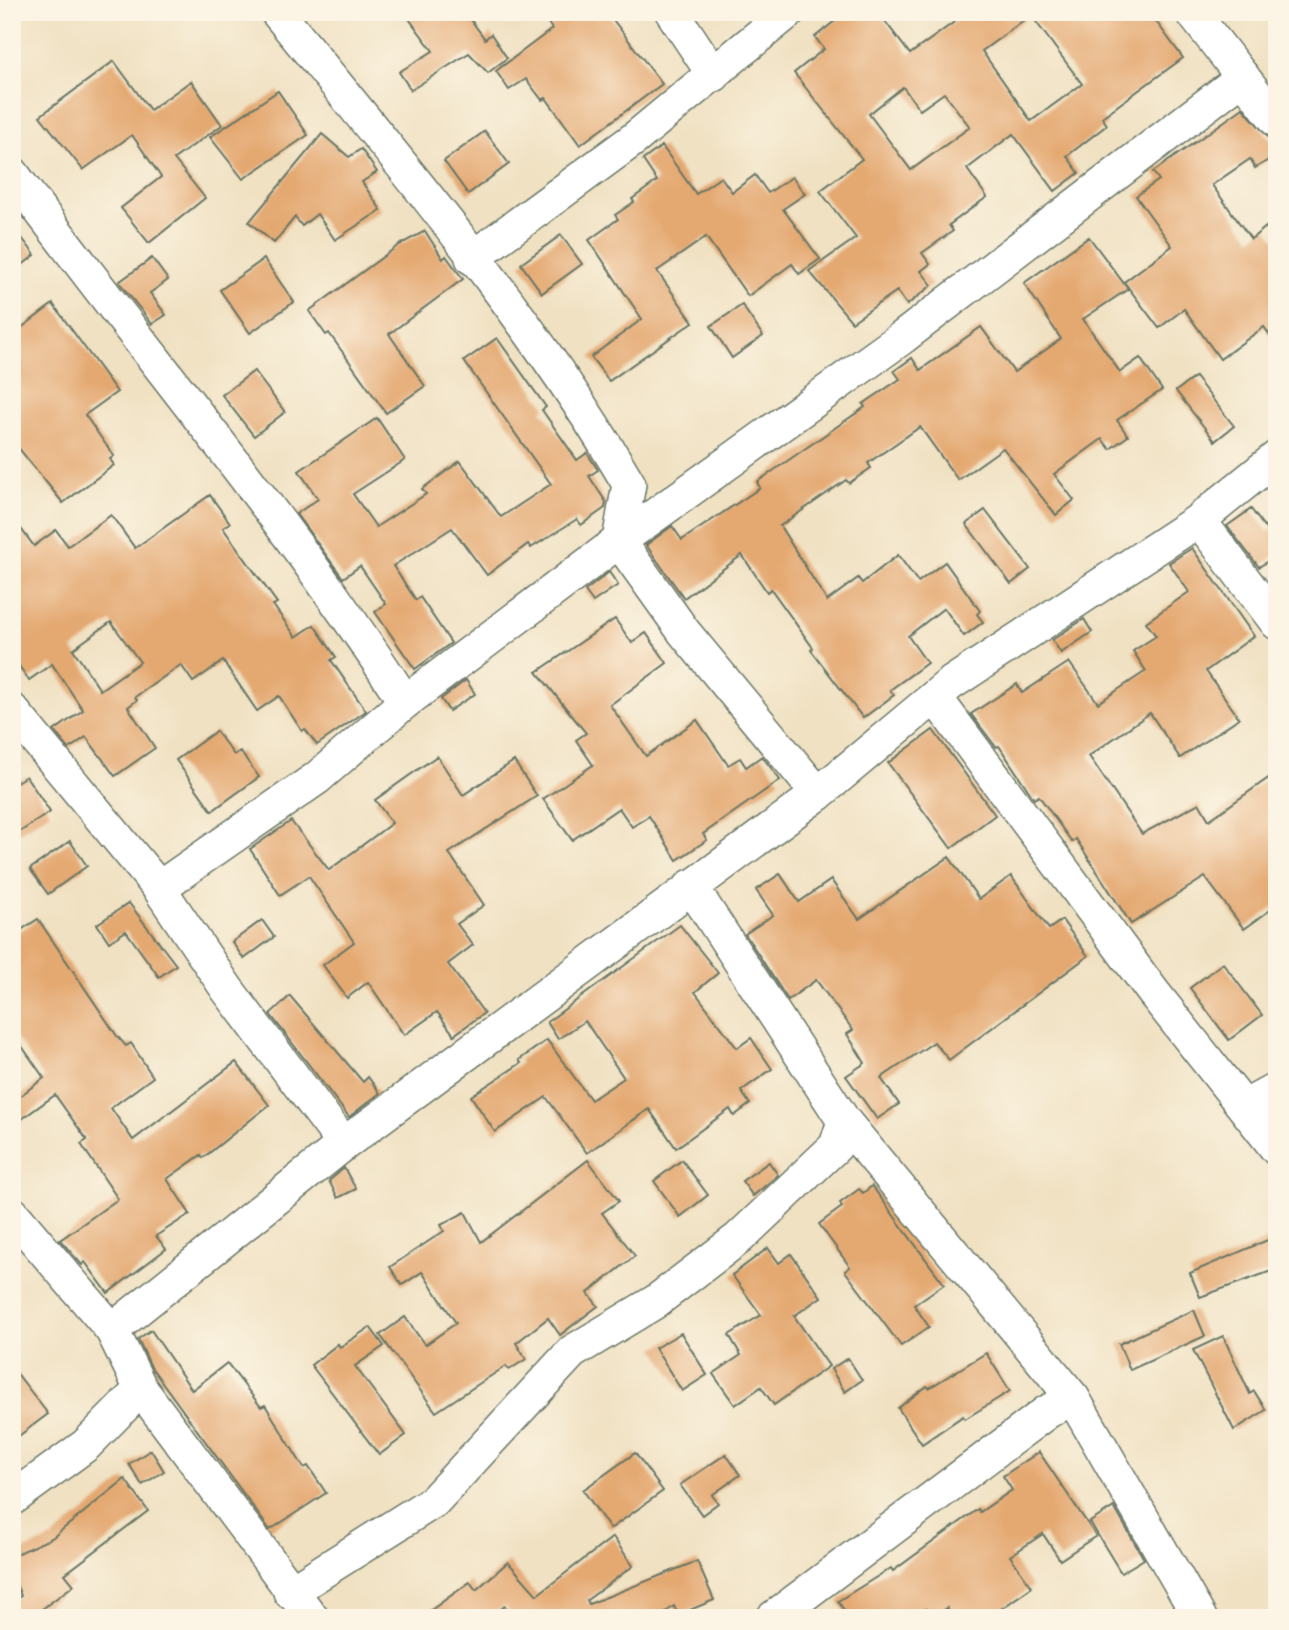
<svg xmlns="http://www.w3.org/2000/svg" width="1289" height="1630" viewBox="0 0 1289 1630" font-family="Alegreya,serif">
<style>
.building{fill:#e4a871;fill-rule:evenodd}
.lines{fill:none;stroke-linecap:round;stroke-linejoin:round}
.minor-casing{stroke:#687666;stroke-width:36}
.minor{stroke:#fff;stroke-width:33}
</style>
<rect width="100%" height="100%" fill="#fcf5e5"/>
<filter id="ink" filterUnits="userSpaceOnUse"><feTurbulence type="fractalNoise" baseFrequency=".0143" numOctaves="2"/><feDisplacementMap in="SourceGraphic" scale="14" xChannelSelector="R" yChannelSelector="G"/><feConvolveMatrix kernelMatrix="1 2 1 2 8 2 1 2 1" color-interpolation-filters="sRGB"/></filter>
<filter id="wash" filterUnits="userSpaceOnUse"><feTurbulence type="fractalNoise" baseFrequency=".00686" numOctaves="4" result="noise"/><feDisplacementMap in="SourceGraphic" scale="28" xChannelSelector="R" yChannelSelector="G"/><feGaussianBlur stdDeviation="1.57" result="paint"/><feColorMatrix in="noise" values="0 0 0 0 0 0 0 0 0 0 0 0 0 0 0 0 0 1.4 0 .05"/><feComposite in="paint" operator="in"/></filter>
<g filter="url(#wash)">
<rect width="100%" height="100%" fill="#f0e1c2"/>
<g id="blocks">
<g class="building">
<path d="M404,12H465L485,39L491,34L507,58L488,73L469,53L411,90L399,72L433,51Z"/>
<path d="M541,12H607L662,84L580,145L546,98L542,100L526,79L509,90L496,71L552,29Z"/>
<path d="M846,12H878L910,54L957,20L951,12H1149L1183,58L1102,117L1107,125L1067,156L1079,173L1055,191L1013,134L967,169L987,197L949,225L953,231L922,253L930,264L921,271L932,285L907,305L897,291L852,322L809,271L856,238L820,191L862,159L794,73L824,49L815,37ZM1031,15L1082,84L1031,121L982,51ZM903,87L920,110L944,93L970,127L911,170L869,114Z"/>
<path d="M114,61L150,110L191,81L222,125L174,159L205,198L149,243L121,208L161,177L132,135L83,170L40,116Z"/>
<path d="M278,91L308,135L243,179L210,137Z"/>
<path d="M1243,108L1270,139L1277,155L1255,168L1250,159L1212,185L1251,239L1266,227L1277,241V345L1264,327L1220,359L1184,309L1159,328L1124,282L1172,246L1136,196L1159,180L1153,172Z"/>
<path d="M485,131L509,164L468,194L444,161Z"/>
<path d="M322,134L349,157L361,149L377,172L362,182L381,210L335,240L317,214L302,226L295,217L274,243L249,222Z"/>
<path d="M662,146L696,194L721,177L732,192L755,175L768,193L792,177L805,194L783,209L820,259L799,274L792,264L748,296L706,237L657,271L693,322L609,381L591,357L642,319L589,240L618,219L615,215L634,202L632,199L657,181L643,160Z"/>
<path d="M12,225L35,255L12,273Z"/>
<path d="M425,231L443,259L446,256L463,279L389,334L425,386L386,413L329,333L326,335L309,311L399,245Z"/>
<path d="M561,235L582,264L542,293L521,264Z"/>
<path d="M1089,237L1128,289L1083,319L1120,372L1140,358L1162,390L1117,420L1128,436L1110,449L1102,439L1054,474L1074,500L1056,515L1003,448L958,480L920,427L868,463L871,468L849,483L846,480L780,526L827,601L858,578L862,583L898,555L918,582L945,562L980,611L977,614L983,622L964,636L944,608L908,636L927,663L890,690L894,695L863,718L811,650L813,648L771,589L767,592L742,555L684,598L646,545L672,526L682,540L760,488L757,482L865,407L863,404L900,379L894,371L912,358L920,370L981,327L1014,372L1061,339L1024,283Z"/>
<path d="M152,258L168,280L150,293L166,315L152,324L119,282Z"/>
<path d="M264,259L294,302L250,333L220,290Z"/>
<path d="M53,304L117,392L85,415L114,456L110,459L114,465L63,503L12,440V335Z"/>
<path d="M742,305L763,336L732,358L711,326Z"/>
<path d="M497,338L546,407L542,410L577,460L587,453L598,470L589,476L606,502L605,508L581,525L577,519L531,548L528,544L487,575L452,528L393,566L416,600L420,597L451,643L415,669L375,612L386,604L360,566L343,578L296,514L318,499L299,471L377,418L405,460L353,494L376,527L426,494L422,489L460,461L501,517L551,484L464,361Z"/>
<path d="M254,371L285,412L254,436L222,395Z"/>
<path d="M1195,377L1234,426L1215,441L1176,391Z"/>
<path d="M210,495L230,523L223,528L277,603L273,605L296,637L314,625L336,657L331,660L366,711L317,745L305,729L302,731L279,696L257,711L223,661L193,682L181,665L135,697L137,700L128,707L155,748L115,776L86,737L69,749L54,731L83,710L52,664L29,680L12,656V517L34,546L56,530L68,546L111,515L135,548ZM111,622L140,662L100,690L73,649Z"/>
<path d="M1251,509L1268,532L1277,525V555L1259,567L1227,526Z"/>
<path d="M985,510L1030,569L1011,584L966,524Z"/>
<path d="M1192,548L1254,636L1206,671L1239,718L1180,758L1150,713L1089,756L1142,834L1199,803L1209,820L1277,772V905L1244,929L1205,877L1131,924L1076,839L1072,842L1039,796L1034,799L999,746L996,747L971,714L1017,684L1022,693L1069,662L1098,703L1146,671L1133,651L1156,636L1146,622L1189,592L1169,563Z"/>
<path d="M609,572L618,585L593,602L585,591Z"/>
<path d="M615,619L632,643L646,633L667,663L610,705L646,756L697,720L728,765L740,758L746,767L762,756L780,780L703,834L707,840L677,860L649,816L632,827L619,808L572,840L543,799L593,765L576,740L586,733L537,672Z"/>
<path d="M1084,619L1092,632L1061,653L1052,640Z"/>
<path d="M466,680L475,694L449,711L441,699Z"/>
<path d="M933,730L995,815L951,848L888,763Z"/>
<path d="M216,731L234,755L240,751L259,777L212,811L176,760Z"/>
<path d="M437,756L463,795L514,761L537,796L449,853L484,905L457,924L473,945L448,964L484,1013L454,1035L437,1012L404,1035L368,982L347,998L323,965L354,942L309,876L280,895L250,849L291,821L329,870L392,823L375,800Z"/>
<path d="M26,776L50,812L12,837V785Z"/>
<path d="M70,841L87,866L48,894L30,869Z"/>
<path d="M949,857L979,899L1011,876L1049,929L1062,920L1088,956L949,1060L934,1042L881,1078L899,1104L877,1119L846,1076L865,1063L847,1034L853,1030L816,980L788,1000L745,934L773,915L756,890L780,874L799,902L831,880L859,919Z"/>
<path d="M129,903L176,965L159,977L126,931L109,942L97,924Z"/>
<path d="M38,919L117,1036L126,1046L131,1043L153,1077L111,1108L133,1140L236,1062L269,1105L203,1158L201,1155L167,1179L190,1214L156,1236L166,1249L108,1293L85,1262L82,1265L60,1240L118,1199L81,1144L87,1140L55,1095L12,1126V1102L44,1078L12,1032V936Z"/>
<path d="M262,920L274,937L244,959L232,942Z"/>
<path d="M680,925L718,973L695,992L737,1048L751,1038L772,1069L741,1091L750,1104L734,1116L730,1109L676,1148L649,1109L587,1153L546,1097L495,1132L471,1096L521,1063L519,1060L547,1040L591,1100L624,1078L585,1021L558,1039L547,1022Z"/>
<path d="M1223,963L1262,1015L1229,1040L1190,988Z"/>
<path d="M290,996L363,1082L368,1077L380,1093L349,1117L270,1014Z"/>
<path d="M588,1160L619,1201L602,1213L635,1256L588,1293L598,1306L560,1335L548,1318L516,1343L526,1359L509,1370L506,1366L436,1412L380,1335L405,1317L425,1345L456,1323L422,1272L402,1285L390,1267L444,1231L441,1225L465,1212L481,1242Z"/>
<path d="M682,1160L708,1195L680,1217L654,1181Z"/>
<path d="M769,1162L778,1175L753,1196L742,1181Z"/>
<path d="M344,1168L356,1189L338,1198L329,1181Z"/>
<path d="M872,1186L944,1284L914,1305L929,1327L901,1346L845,1271L850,1267L819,1224L842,1207L840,1203L859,1189L863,1193Z"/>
<path d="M1277,1236V1269L1200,1297L1190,1273Z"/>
<path d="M768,1248L779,1263L791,1254L821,1297L794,1316L829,1366L774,1405L761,1387L735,1405L713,1374L741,1355L729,1335L761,1315L732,1275Z"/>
<path d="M1194,1310L1205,1336L1130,1370L1119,1344Z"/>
<path d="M370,1327L384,1346L355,1366L406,1435L379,1455L311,1365L338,1344L340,1347Z"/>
<path d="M151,1330L192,1390L227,1363L261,1407L265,1405L304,1468L308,1466L326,1493L270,1530L151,1367L138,1339Z"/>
<path d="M681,1333L707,1375L682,1391L655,1348Z"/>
<path d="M1223,1336L1250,1394L1254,1391L1266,1410L1234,1430L1193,1350Z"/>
<path d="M986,1353L1010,1391L965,1419L963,1416L922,1444L898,1408L927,1386L929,1388Z"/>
<path d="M848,1358L862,1380L845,1392L831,1369Z"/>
<path d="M12,1367L48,1414L12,1441Z"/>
<path d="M151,1450L164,1471L142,1485L129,1464Z"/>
<path d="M1039,1452L1096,1536L1060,1560L1043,1534L1010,1556L1032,1587L988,1618H954L947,1608L933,1618L926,1609L914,1618H849L838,1601L891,1568L893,1571L978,1509L980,1512L1012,1490L1003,1476Z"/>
<path d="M635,1453L663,1491L610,1529L583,1490Z"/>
<path d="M726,1454L740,1475L712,1495L718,1503L702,1515L680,1485Z"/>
<path d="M125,1479L148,1511L65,1574L74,1585L30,1618H12V1602L21,1596L12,1575V1556L52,1538Z"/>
<path d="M1114,1507L1144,1559L1121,1573L1090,1522Z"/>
<path d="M613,1537L633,1566L587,1600L589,1604L697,1561L714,1600L678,1615L674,1606L658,1618H514L505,1606L489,1618H420L470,1582L476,1590L508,1562L537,1595Z"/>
</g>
</g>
</g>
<g filter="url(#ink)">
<use href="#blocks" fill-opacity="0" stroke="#687666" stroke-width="2"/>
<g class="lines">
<defs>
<g id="minor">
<path d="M277,12C401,164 530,315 629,484L619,541L684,632L818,794"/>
<path d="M672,12L714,75"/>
<path d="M1192,12L1277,121"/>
<path d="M12,173C143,350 285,517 405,702"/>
<path d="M472,258L634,139L788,12"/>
<path d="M1277,457L1199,520L1277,623"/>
<path d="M935,697L1153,992L1277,1149"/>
<path d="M12,710L159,888L227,989L344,1144"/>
<path d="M691,886L844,1121L1073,1398L1200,1618"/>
<path d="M159,888L317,778L405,702L619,541L903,337L1243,77"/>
<path d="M1246,1106L1277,1089"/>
<path d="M12,1213L112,1330L141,1389L312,1618"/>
<path d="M112,1330L344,1144L818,794L950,684L1199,520"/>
<path d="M12,1499L86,1445L141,1389"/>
<path d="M290,1592L434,1501L572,1352L655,1302L739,1238L836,1146L844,1121"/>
<path d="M773,1618L1047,1412L1073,1398"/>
</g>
</defs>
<use href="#minor" class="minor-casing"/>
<use href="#minor" class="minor"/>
</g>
</g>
<rect width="1289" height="1630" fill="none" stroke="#fcf5e5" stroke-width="42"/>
</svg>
